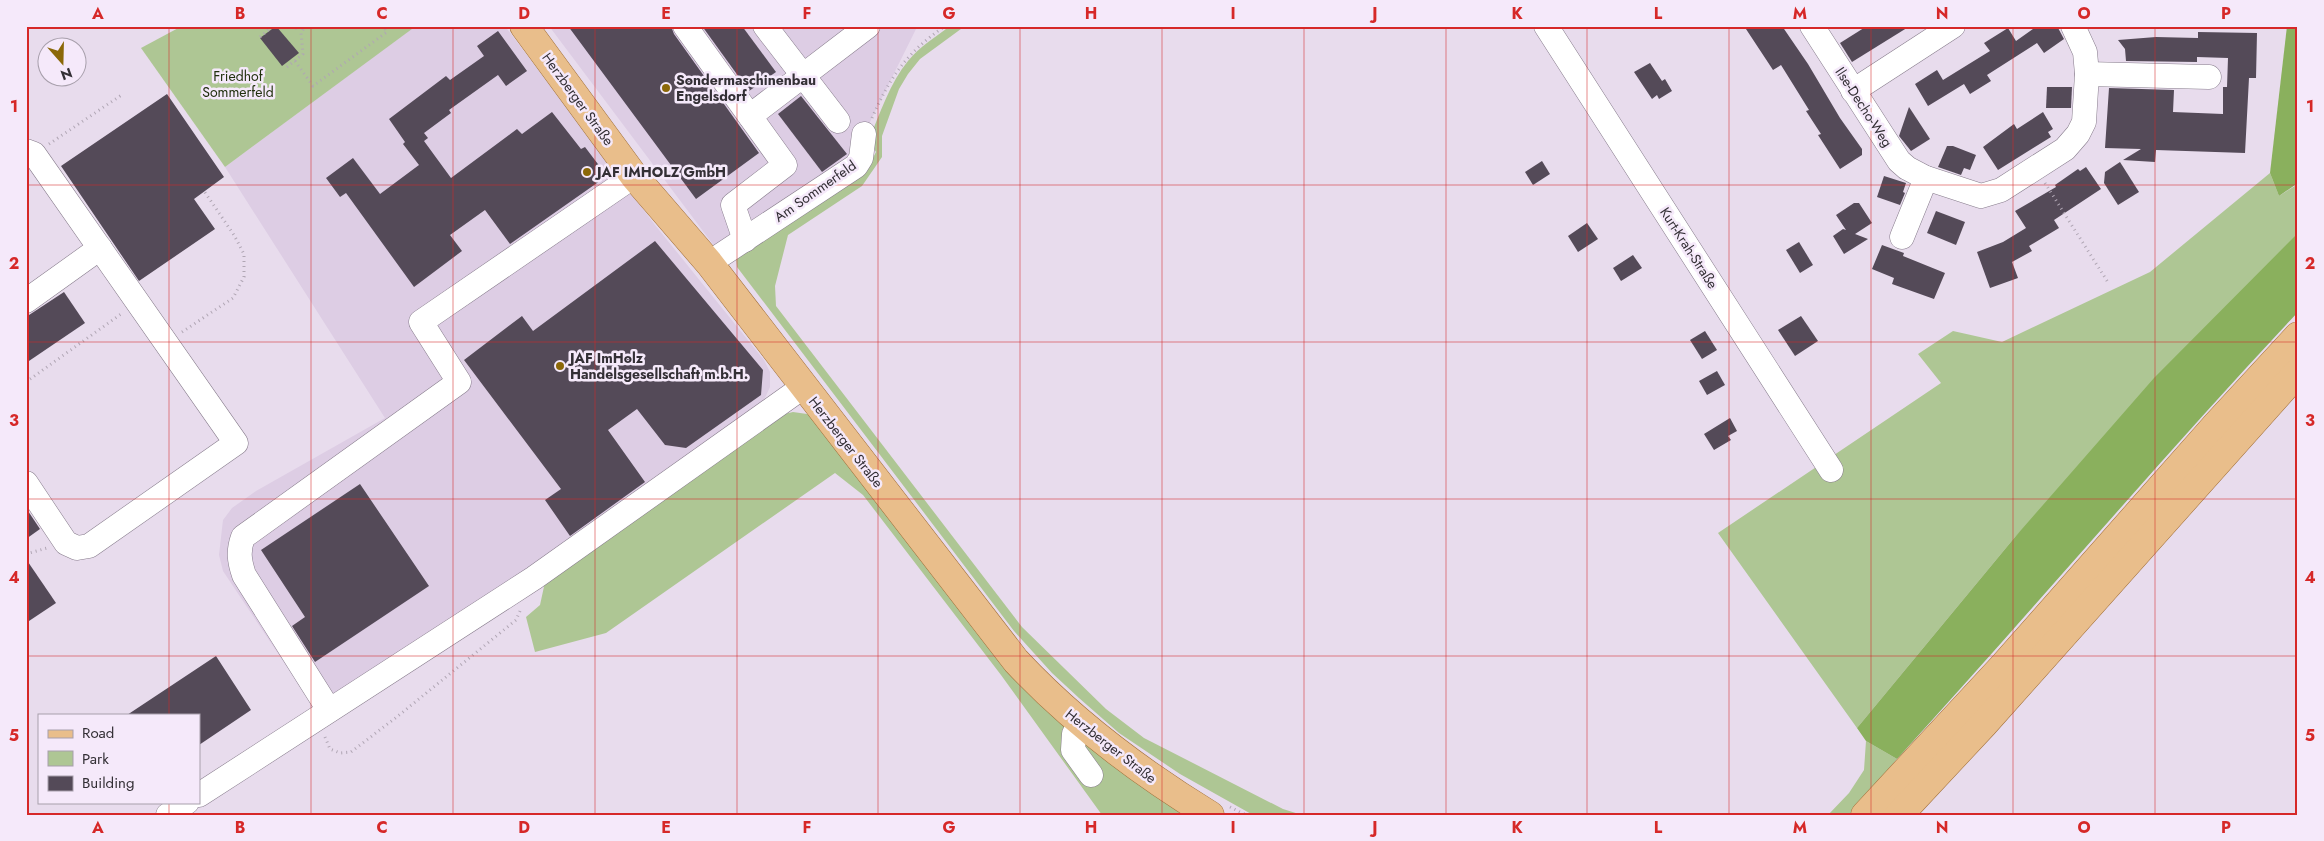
<svg xmlns="http://www.w3.org/2000/svg" width="2324" height="841" viewBox="0 0 2324 841" font-family="Jost,sans-serif">
<style>
.built{fill:#ddcde4}
.green{fill:#aec694}
.forest{fill:#8ab05d}
.building{fill:#544a58}
.lines{fill:none;stroke-linecap:round;stroke-linejoin:round}
.minor-casing{stroke:#877c8c;stroke-width:25}
.major-casing{stroke:#a06f3a;stroke-width:29}
.path{stroke:#b0a6b4;stroke-width:3;stroke-dasharray:1 4;stroke-linecap:butt}
.minor{stroke:#fff;stroke-width:24}
.major{stroke:#e9be8b;stroke-width:28}
.grid{fill:none;stroke:#d62828;stroke-width:1;stroke-opacity:0.55}
.poi-dot{fill:#8b6808;stroke:#f5e9fa;stroke-width:2}
.labels{text-anchor:middle;stroke-width:5;stroke-linejoin:round;paint-order:stroke}
.park-label{font-size:14px;fill:#21300d;stroke:#f5e9fa}
.poi-label{font-size:14px;font-weight:bold;fill:#332f35;stroke:#f5e9fa;text-anchor:start}
.street-label{font-size:14px;fill:#332f35;stroke:#f5e9fa}
.neatline{fill:none;stroke:#d62828;stroke-width:2}
.grid-label{font-size:16px;text-anchor:middle;font-weight:bold;fill:#d62828}
</style>
<rect width="100%" height="100%" fill="#e8dced"/>
<g class="built">
<path d="M415,26H505L655,225L764,360L770,372V387L764,400L504,587L315,709L223,571L219,555L223,520L232,508L256,491L385,418L225,167Z"/>
<path d="M549,26H917V27L864,134L861,158L721,255Z"/>
</g>
<g class="green">
<path d="M182,26H416L225,167L141,48Z"/>
<path d="M950,26H965L920,59L908,74L899,89L882,136V157L862,186L788,235L775,286L776,306L1022,627L1106,709L1144,738L1283,809L1302,815H1253L1180,774L1119,733L1079,698L1052,673L1014,631L737,267L736,258L867,169L876,152L869,140C880,113 890,83 908,61C920,46 936,37 950,26Z"/>
<path d="M2270,173L2279,196L2298,184V251L2015,537L1857,728L1718,533L1941,383L1918,354L1953,331L2002,342L2150,272Z"/>
<path d="M793,412L807,414L821,424L1081,739L1191,815H1102L1001,675L863,495L835,473L606,633L535,652L526,617L540,605L545,582L780,415Z"/>
<path d="M1866,741L1897,759L1850,815H1828L1849,793L1864,770Z"/>
</g>
<g class="forest">
<path d="M2287,26H2298V183L2279,196L2270,173Z"/>
<path d="M2298,233V312C2161,458 2032,611 1897,759L1866,741L1857,728L2015,537L2154,378Z"/>
</g>
<g class="building">
<path d="M276,26L299,53L282,66L260,38Z"/>
<path d="M568,26H671L674,34L759,153L696,199Z"/>
<path d="M702,26H742L776,72L749,91Z"/>
<path d="M1744,26H1782L1808,64L1840,118L1862,149V155L1840,169L1818,135L1821,134L1806,111L1809,110L1781,65L1773,70Z"/>
<path d="M1867,26H1910L1852,62L1840,43Z"/>
<path d="M2037,26H2057L2064,39L2044,53L2037,43L1987,75L1991,81L1970,94L1964,84L1928,106L1915,84L1937,70L1943,80L1990,51L1984,43L2008,28L2016,41Z"/>
<path d="M498,31L527,71L506,86L498,75L449,110L451,113L424,133L428,138L424,141L451,178L517,129L522,134L552,112L581,149L585,147L607,176L510,244L485,210L450,235L462,251L414,287L346,193L340,197L326,178L353,158L380,194L419,165L403,144L405,142L389,119L446,76L450,80L484,56L477,46Z"/>
<path d="M2198,32L2257,33L2256,78H2249L2245,153L2156,150L2155,162L2123,160L2141,149L2105,148L2109,88L2174,90L2173,112L2223,114V87H2227L2228,58L2197,57V62L2126,61L2125,49L2118,40L2156,37L2198,38Z"/>
<path d="M1650,63L1662,81L1665,79L1672,91L1659,99L1657,95L1652,99L1634,72Z"/>
<path d="M2047,87H2072L2071,108H2046Z"/>
<path d="M167,94L224,177L194,199L215,229L139,281L61,166Z"/>
<path d="M801,96L847,154L822,172L778,114Z"/>
<path d="M1909,107L1930,139L1911,151L1899,136Z"/>
<path d="M2043,112L2053,129L2048,132L2051,137L1998,170L1983,147L2014,124L2017,129Z"/>
<path d="M1947,146H1953L1976,155L1970,170L1964,168L1961,175L1938,167Z"/>
<path d="M1542,161L1550,174L1533,185L1525,172Z"/>
<path d="M2120,162L2139,192L2118,205L2104,183L2105,172Z"/>
<path d="M2086,167L2101,189L2054,220L2059,228L2029,246L2032,251L2012,262L2018,278L1990,288L1977,252L2003,242L2026,228L2015,211L2056,187L2055,185L2078,169L2080,171Z"/>
<path d="M1884,176L1906,183L1903,192L1905,193L1900,205L1877,197Z"/>
<path d="M1854,203H1859L1872,223L1855,234L1868,239L1844,254L1833,236L1843,229L1846,230L1836,215Z"/>
<path d="M1936,211L1965,222L1956,245L1927,233Z"/>
<path d="M1587,223L1598,239L1578,252L1568,236Z"/>
<path d="M655,241L763,370L761,395L686,448L665,445L637,409L608,430L645,482L570,536L545,500L561,489L464,360L522,316L533,331Z"/>
<path d="M1799,242L1813,265L1800,273L1786,250Z"/>
<path d="M1882,245L1904,253L1903,256L1945,273L1934,299L1892,284L1894,278L1872,269Z"/>
<path d="M1633,255L1642,268L1621,281L1613,268Z"/>
<path d="M64,292L85,323L26,363V317Z"/>
<path d="M1801,316L1818,341L1795,356L1778,330Z"/>
<path d="M1705,331L1717,350L1702,359L1690,340Z"/>
<path d="M1717,371L1725,385L1707,395L1699,381Z"/>
<path d="M1730,418L1737,431L1728,436L1731,440L1714,450L1704,434Z"/>
<path d="M360,484L429,586L315,662L292,626L305,617L261,550Z"/>
<path d="M26,508L40,529L26,539Z"/>
<path d="M26,559L56,603L26,623Z"/>
<path d="M216,656L251,710L199,745V715H127Z"/>
</g>
<g class="lines">
<defs>
<g id="minor">
<path d="M685,26L785,165L733,205L745,240"/>
<path d="M765,26L838,121"/>
<path d="M1546,26L1831,470"/>
<path d="M1812,26L1899,161L1907,168L1926,178L1981,196L2001,190L2065,149L2078,134L2084,122L2087,74L2085,52L2073,26"/>
<path d="M2087,74L2209,77"/>
<path d="M1853,91L1953,26"/>
<path d="M750,116L868,26"/>
<path d="M26,151L34,154L236,443L89,546L77,548L66,543L26,483"/>
<path d="M1902,237L1926,178"/>
<path d="M709,263L856,166L861,158L864,134"/>
<path d="M26,301L100,248"/>
<path d="M329,710L244,575C239,560 238,551 243,537L459,382L421,322L634,176"/>
<path d="M1081,724L1074,734L1073,750L1091,775"/>
<path d="M199,795L534,578L803,387"/>
<path d="M168,815L187,802"/>
</g>
<g id="major">
<path d="M524,26L634,176L709,263L1016,661C1073,722 1138,771 1210,815"/>
<path d="M1865,815L2004,665L2216,425L2298,336"/>
<path d="M1899,815L1984,724L2298,372"/>
</g>
</defs>
<use href="#minor" class="minor-casing"/>
<use href="#major" class="major-casing"/>
<g class="path">
<path d="M286,26L298,29L306,26"/>
<path d="M260,37L273,26"/>
<path d="M295,61L313,86L387,32L383,26"/>
<path d="M287,67L303,54L301,33L304,28"/>
<path d="M872,118C890,77 907,52 945,26"/>
<path d="M49,144L123,94"/>
<path d="M2045,183L2109,284"/>
<path d="M182,332L233,298L244,277V254L234,235L204,191"/>
<path d="M26,382L121,314"/>
<path d="M26,554L47,548"/>
<path d="M325,737L330,749L340,753L351,752L398,716L516,620L520,611"/>
<path d="M1230,807L1246,815"/>
</g>
<use href="#minor" class="minor"/>
<use href="#major" class="major"/>
</g>
<path class="grid" d="M169,26V715M311,26V815M453,26V815M595,26V815M737,26V815M878,26V815M1020,26V815M1162,26V815M1304,26V815M1446,26V815M1587,26V815M1729,26V815M1871,26V815M2013,26V815M2155,26V815M26,185H2298M26,342H2298M26,499H2298M26,656H2298M169,802V815"/>
<g class="poi-dot">
<circle cx="666" cy="88" r="5"/>
<circle cx="587" cy="172" r="5"/>
<circle cx="560" cy="366" r="5"/>
</g>
<g class="labels">
<g class="park-label">
<text x="238" y="81">Friedhof<tspan x="238" dy="16">Sommerfeld</tspan></text>
</g>
<g class="poi-label">
<text x="676" y="85">Sondermaschinenbau<tspan x="676" dy="16">Engelsdorf</tspan></text>
<text x="597" y="177">JAF IMHOLZ GmbH</text>
<text x="570" y="363">JAF ImHolz<tspan x="570" dy="16">Handelsgesellschaft m.b.H.</tspan></text>
</g>
<g class="street-label">
<text transform="translate(578 99) rotate(54)" y="5">Herzberger Straße</text>
<text transform="translate(1864 107) rotate(57)" y="5">Ilse-Decho-Weg</text>
<text transform="translate(815 191) rotate(-35)" y="5">Am Sommerfeld</text>
<text transform="translate(1689 248) rotate(57)" y="5">Kurt-Krah-Straße</text>
<text transform="translate(846 442) rotate(52)" y="5">Herzberger Straße</text>
<text transform="translate(1111 746) rotate(38)" y="5">Herzberger Straße</text>
</g>
</g>
<rect width="2324" height="841" fill="none" stroke="#f5e9fa" stroke-width="55"/>
<rect x="38" y="714" width="162" height="90" fill="#f5e9fa" stroke="#a79fab"/>
<rect x="48" y="730" width="25" height="8" fill="#e9be8b" stroke="#a79fab"/>
<text x="82" y="738" font-size="15" fill="#332f35">Road</text>
<rect x="48" y="751" width="25" height="15" fill="#aec694" stroke="#a79fab"/>
<text x="82" y="764" font-size="15" fill="#332f35">Park</text>
<rect x="48" y="776" width="25" height="15" fill="#544a58" stroke="#a79fab"/>
<text x="82" y="788" font-size="15" fill="#332f35">Building</text>
<g transform="translate(62 62) rotate(160)"><circle r="24" fill="#f5e9fa" stroke="#a79fab"/>
<path d="M0-4L9 19L0 12L-9 19Z" fill="#8b6808"/>
<text y="-8" font-size="14" font-weight="bold" text-anchor="middle" fill="#332f35">N</text>
</g>
<rect x="28" y="28" width="2268" height="786" class="neatline"/>
<g class="grid-label">
<text x="98" y="19">A</text>
<text x="240" y="19">B</text>
<text x="382" y="19">C</text>
<text x="524" y="19">D</text>
<text x="666" y="19">E</text>
<text x="807" y="19">F</text>
<text x="949" y="19">G</text>
<text x="1091" y="19">H</text>
<text x="1233" y="19">I</text>
<text x="1375" y="19">J</text>
<text x="1517" y="19">K</text>
<text x="1658" y="19">L</text>
<text x="1800" y="19">M</text>
<text x="1942" y="19">N</text>
<text x="2084" y="19">O</text>
<text x="2226" y="19">P</text>
<text x="14" y="112">1</text>
<text x="2310" y="112">1</text>
<text x="14" y="269">2</text>
<text x="2310" y="269">2</text>
<text x="14" y="426">3</text>
<text x="2310" y="426">3</text>
<text x="14" y="583">4</text>
<text x="2310" y="583">4</text>
<text x="14" y="741">5</text>
<text x="2310" y="741">5</text>
<text x="98" y="833">A</text>
<text x="240" y="833">B</text>
<text x="382" y="833">C</text>
<text x="524" y="833">D</text>
<text x="666" y="833">E</text>
<text x="807" y="833">F</text>
<text x="949" y="833">G</text>
<text x="1091" y="833">H</text>
<text x="1233" y="833">I</text>
<text x="1375" y="833">J</text>
<text x="1517" y="833">K</text>
<text x="1658" y="833">L</text>
<text x="1800" y="833">M</text>
<text x="1942" y="833">N</text>
<text x="2084" y="833">O</text>
<text x="2226" y="833">P</text>
</g>
</svg>
